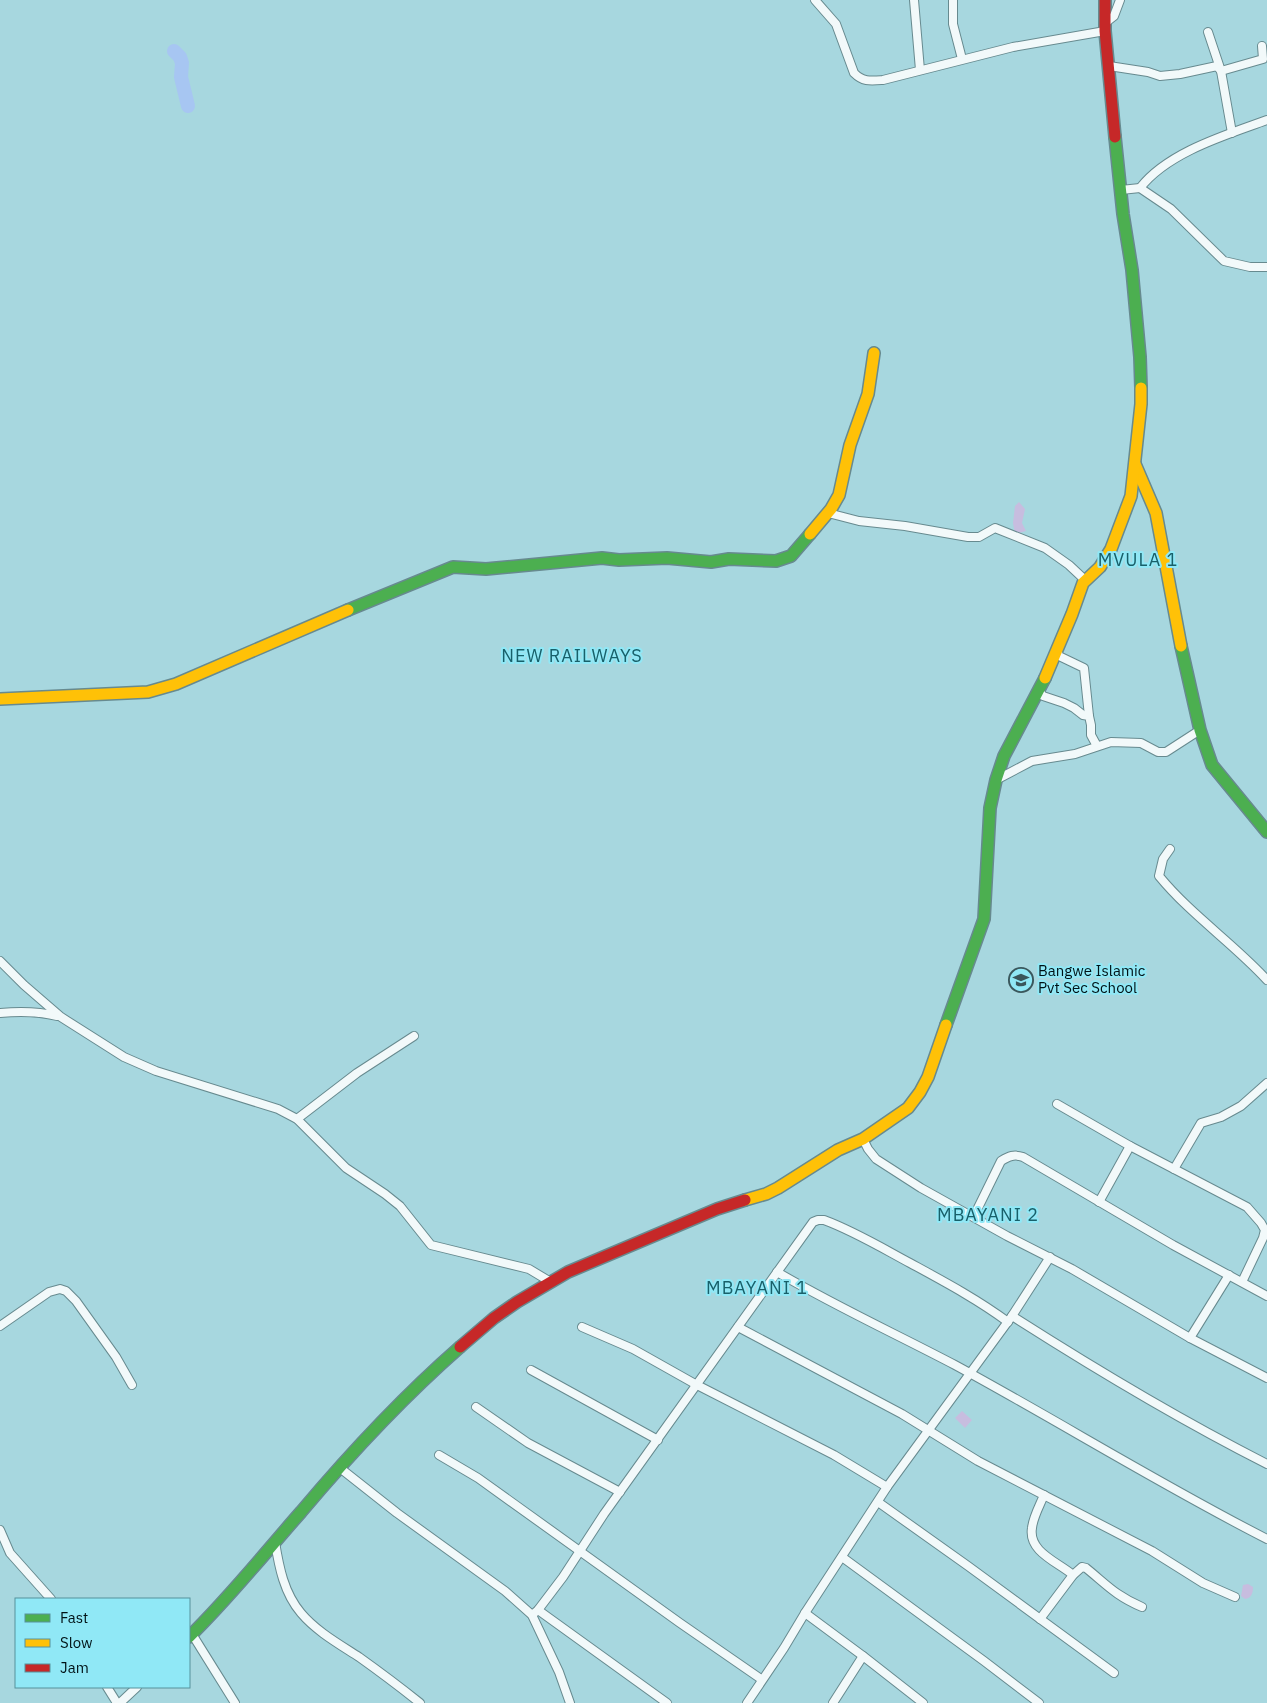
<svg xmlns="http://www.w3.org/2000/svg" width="1267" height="1703" viewBox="0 0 1267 1703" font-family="'IBM Plex Sans',sans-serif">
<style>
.green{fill:#c7bddf}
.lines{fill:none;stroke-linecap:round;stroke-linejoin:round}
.river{stroke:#a7c6f2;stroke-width:14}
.street-casing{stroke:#678a8f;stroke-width:10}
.fast-casing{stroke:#678a8f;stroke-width:14}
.slow-casing{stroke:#678a8f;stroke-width:14}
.jam-casing{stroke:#678a8f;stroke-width:14}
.street{stroke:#f2f9fa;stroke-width:8}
.fast{stroke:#4caf50;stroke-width:11}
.slow{stroke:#ffc107;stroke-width:11}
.jam{stroke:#c62828;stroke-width:11}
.labels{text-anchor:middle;stroke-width:4;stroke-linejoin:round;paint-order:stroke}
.poi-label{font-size:15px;fill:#001216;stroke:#90e8f6;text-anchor:start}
.quarter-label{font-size:18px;letter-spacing:1px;fill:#18606a;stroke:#90e8f6}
</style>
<rect width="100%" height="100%" fill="#a7d7df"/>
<g class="green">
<path d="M1019,502L1025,509L1022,523L1026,531L1015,534L1013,523L1015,506Z"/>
<path d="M962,1411L972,1420L965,1428L955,1418Z"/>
<path d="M1248,1584L1253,1587C1253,1594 1251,1598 1245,1599L1241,1596L1243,1585Z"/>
</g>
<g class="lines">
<path class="river" d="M174,51L180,57L182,63L181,77L188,106"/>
<defs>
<g id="street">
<path d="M815,0L836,24L854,73C863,82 870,81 883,80L1013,47L1105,31"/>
<path d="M914,0L920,70"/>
<path d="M953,0V24L962,59"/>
<path d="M1105,23L1114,16L1120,0"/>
<path d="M1208,32L1220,68"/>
<path d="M1109,66L1148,72L1160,76L1180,74L1217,66L1221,71L1263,59L1262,46"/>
<path d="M1221,71L1232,133"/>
<path d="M1267,120C1226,135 1168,152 1140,188L1171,209L1224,261L1250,267H1267"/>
<path d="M1121,190L1140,188"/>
<path d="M828,513L859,521L905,526L968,537H979L995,528L1045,548L1069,565L1085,580"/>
<path d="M1057,649L1059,656L1084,668L1089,716"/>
<path d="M1039,691L1043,696L1064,703L1074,708L1083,715L1089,716L1091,725V735L1097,746"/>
<path d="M996,780L1032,761L1075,754L1111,742L1141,743L1158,752H1166L1200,730"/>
<path d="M1170,849L1163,859L1159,876C1191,915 1233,943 1267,980"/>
<path d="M0,961L24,985L61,1017L124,1057L156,1071L278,1109L297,1119L346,1168L385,1194L400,1206L431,1245L529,1269L549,1281"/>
<path d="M0,1013C20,1011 37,1011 57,1016"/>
<path d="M1057,1104L1130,1146L1247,1207L1261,1223L1265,1230L1263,1238L1242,1282"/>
<path d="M297,1119L357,1073L414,1036"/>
<path d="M863,1139L868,1149L876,1159L921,1188L1007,1236L1072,1269L1190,1338L1267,1378"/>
<path d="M1174,1169L1201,1123L1221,1117L1241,1106L1267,1083"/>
<path d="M1099,1202L1130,1146"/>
<path d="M974,1216L1001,1161C1009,1156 1014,1154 1023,1157L1173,1245L1267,1296"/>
<path d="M777,1272C835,1306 896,1334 955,1365C1060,1422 1161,1485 1267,1539"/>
<path d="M1012,1316C1095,1369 1180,1420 1267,1464"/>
<path d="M0,1326L49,1292L60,1289L66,1291L76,1301L116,1357L132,1385"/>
<path d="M582,1327L633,1349L697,1385L834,1455L887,1487"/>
<path d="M738,1327L902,1414L978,1461L1152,1551L1203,1583L1235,1597"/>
<path d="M1190,1338L1229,1275"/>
<path d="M531,1370L658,1440"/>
<path d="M476,1407L528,1443L620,1492"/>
<path d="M439,1455L478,1478L680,1623L761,1679"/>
<path d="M340,1468L397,1513L505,1591L532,1615L559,1672L570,1703"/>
<path d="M1044,1495C1040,1505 1033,1517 1032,1528C1028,1552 1058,1562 1073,1575"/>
<path d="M878,1502L968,1566L1114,1673"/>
<path d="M0,1530L10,1553L51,1599"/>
<path d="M275,1542C279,1567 284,1593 301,1613C316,1631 339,1644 359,1657C380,1672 400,1687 420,1703"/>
<path d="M842,1557L984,1661L1039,1703"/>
<path d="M538,1610L667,1703"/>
<path d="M805,1613L863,1656L923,1703"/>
<path d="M532,1615L538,1610L563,1577L604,1514L813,1222L818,1220H824C854,1231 882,1248 910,1263C943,1281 977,1299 1008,1322"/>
<path d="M1040,1619L1073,1575L1082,1567L1086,1568C1107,1585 1116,1596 1142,1607"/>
<path d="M192,1634L235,1703"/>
<path d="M107,1687L117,1703"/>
<path d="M120,1703L137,1687"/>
<path d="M747,1703L784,1648L805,1613L887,1487L1012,1316L1050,1257"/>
<path d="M833,1703L863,1656"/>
</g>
<g id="fast">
<path d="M1115,137L1123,214L1132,270L1140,357L1141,388"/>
<path d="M348,610L453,567L486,569L602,558L619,560L667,558L711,562L729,559L776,561L791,556L810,534"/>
<path d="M1181,646L1200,730L1212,765L1267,832"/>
<path d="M946,1025L984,919L990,808L996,780L1004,756L1045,678"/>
<path d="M189,1637C229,1598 264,1554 301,1512C349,1455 404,1396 460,1347"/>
</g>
<g id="slow">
<path d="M1135,464L1156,513L1181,646"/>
<path d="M810,534L831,509L839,495L850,445L868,394L874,353"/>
<path d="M1045,678L1072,614L1083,583L1100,567L1111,549L1131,496L1141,404V388"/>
<path d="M0,699L148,692L176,684L348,610"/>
<path d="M745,1200L766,1194L778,1188L838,1150L863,1139L908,1108L920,1092L928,1077L946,1025"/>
</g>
<g id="jam">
<path d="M1105,0V31L1115,137"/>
<path d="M460,1347L494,1318L517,1302L568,1272L717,1209L745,1200"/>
</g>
</defs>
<use href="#street" class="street-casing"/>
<use href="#fast" class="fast-casing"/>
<use href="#slow" class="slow-casing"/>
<use href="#jam" class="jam-casing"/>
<use href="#street" class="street"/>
<use href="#fast" class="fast"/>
<use href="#slow" class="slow"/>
<use href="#jam" class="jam"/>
</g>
<defs>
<symbol id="school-ring" viewBox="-11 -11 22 22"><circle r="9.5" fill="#90e8f6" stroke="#3a575c" stroke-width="1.5"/><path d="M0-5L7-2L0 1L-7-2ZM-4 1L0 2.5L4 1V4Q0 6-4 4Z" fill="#3a575c"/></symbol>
</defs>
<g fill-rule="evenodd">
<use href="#school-ring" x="1007" y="966" width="28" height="28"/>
</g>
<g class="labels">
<g class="poi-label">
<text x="1038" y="976">Bangwe Islamic<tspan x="1038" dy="17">Pvt Sec School</tspan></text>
</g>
<g class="quarter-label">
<text x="1138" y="566">MVULA 1</text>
<text x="572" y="662">NEW RAILWAYS</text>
<text x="988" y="1221">MBAYANI 2</text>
<text x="757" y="1294">MBAYANI 1</text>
</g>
</g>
<rect x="15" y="1598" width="175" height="90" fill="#90e8f6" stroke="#56929c"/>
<rect x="25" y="1614" width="25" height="8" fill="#4caf50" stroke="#56929c"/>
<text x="60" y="1623" font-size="15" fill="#001216">Fast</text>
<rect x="25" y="1639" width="25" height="8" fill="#ffc107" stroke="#56929c"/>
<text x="60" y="1648" font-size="15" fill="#001216">Slow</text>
<rect x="25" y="1664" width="25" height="8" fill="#c62828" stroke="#56929c"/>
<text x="60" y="1673" font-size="15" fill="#001216">Jam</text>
</svg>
